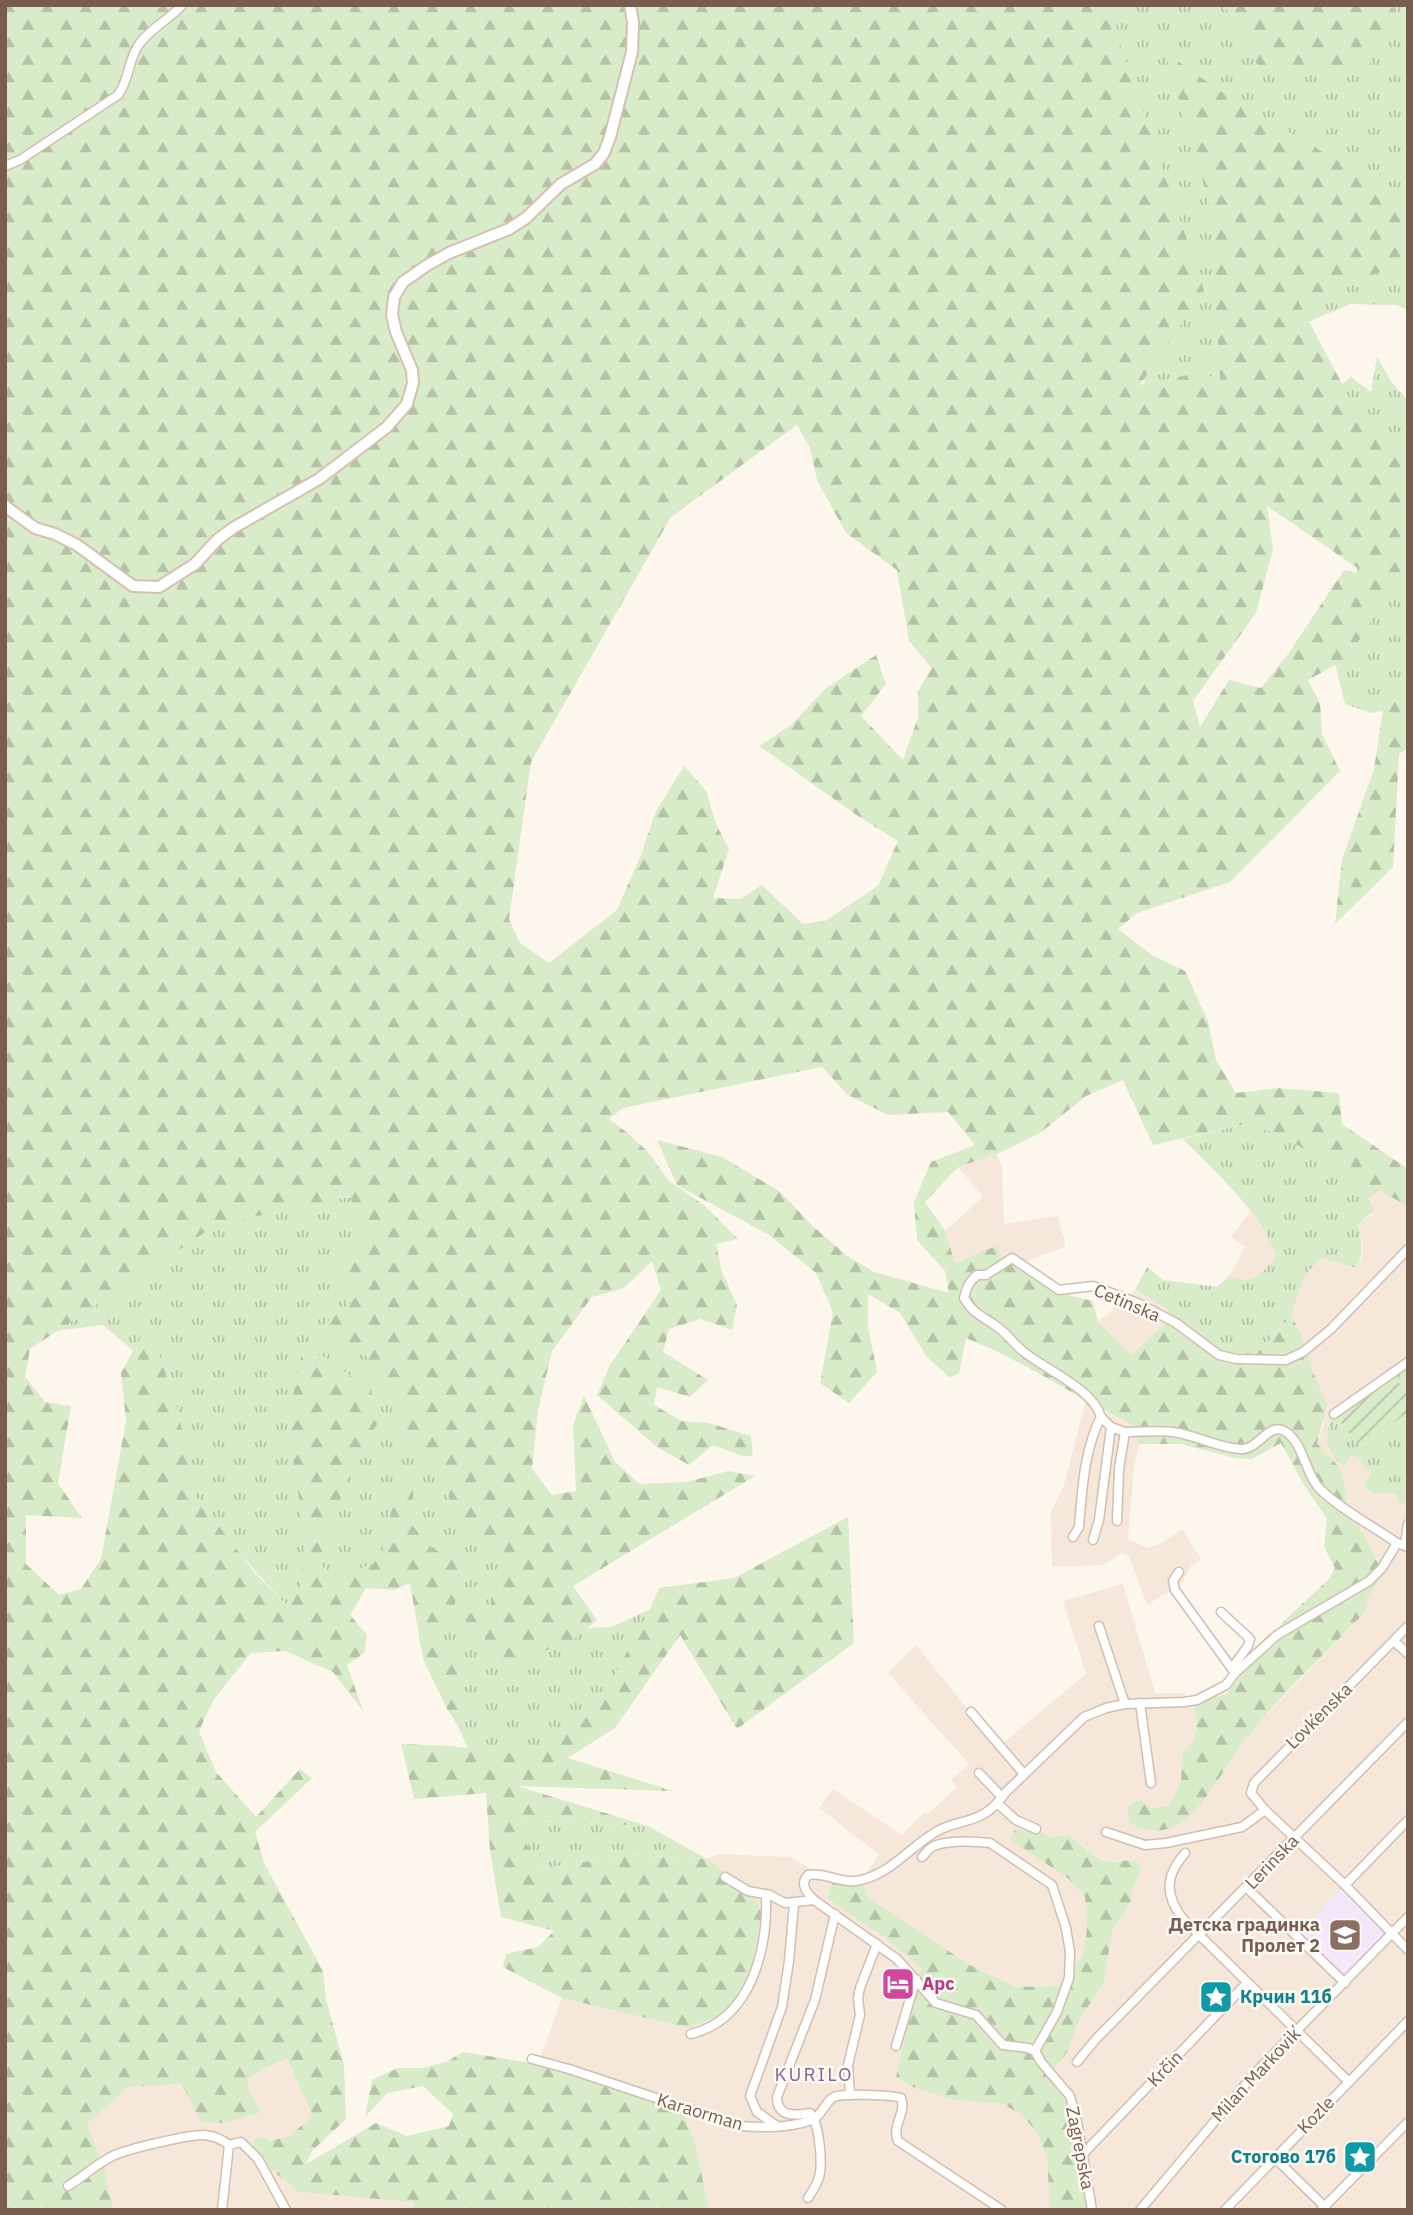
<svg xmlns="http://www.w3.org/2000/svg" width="1413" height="2215" viewBox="0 0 1413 2215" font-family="'IBM Plex Sans',sans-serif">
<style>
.residential{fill:#f5e8da}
.education{fill:#f3e8fa}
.grass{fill:url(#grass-tufts)}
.forest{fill:url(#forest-firs);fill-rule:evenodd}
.garden{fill:url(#garden-furrows)}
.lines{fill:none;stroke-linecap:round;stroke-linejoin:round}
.minor-casing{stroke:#d1beb0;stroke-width:11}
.secondary-casing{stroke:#d6c0b0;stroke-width:14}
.minor{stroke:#fff;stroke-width:8}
.secondary{stroke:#fff;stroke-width:10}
.labels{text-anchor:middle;stroke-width:5;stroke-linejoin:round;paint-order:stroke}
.street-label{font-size:18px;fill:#7a5c4d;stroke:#fffaf3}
.education-label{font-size:18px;font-weight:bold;fill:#785e54;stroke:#fffaf3;text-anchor:end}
.hotel-label{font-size:18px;font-weight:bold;fill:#b23c85;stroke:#fffaf3;text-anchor:start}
.culture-label{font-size:18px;font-weight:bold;fill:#0d838f;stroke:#fffaf3;text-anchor:start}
.neighbourhood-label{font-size:19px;letter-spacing:2px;fill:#846695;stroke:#fffaf3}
</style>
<defs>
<pattern id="grass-tufts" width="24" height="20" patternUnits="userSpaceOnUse" patternTransform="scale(1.75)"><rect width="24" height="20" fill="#d8ecc9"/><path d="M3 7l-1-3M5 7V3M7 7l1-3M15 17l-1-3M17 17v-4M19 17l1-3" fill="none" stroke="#b4c2a5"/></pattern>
<pattern id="forest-firs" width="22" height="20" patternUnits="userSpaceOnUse" patternTransform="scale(1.75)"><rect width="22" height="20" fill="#d8ecc9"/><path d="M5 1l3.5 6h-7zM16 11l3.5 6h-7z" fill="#b4c2a5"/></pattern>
<pattern id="garden-furrows" width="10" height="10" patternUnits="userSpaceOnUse" patternTransform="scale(1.75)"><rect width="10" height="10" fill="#d8ecc9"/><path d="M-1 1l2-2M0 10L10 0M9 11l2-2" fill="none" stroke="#b4c2a5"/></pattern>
</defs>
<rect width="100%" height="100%" fill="#fdf6ec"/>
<g class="residential">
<path d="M997,1154L1002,1168L1004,1224L1058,1216L1066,1247L1020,1263L1005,1261L996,1246L955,1264L945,1231L983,1197L958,1167Z"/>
<path d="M1381,1190L1408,1206V2210H1087L1080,2152L1053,2070L1066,2054L1080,2018L1104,1983L1112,1931L1130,1904L1133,1887L1139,1875L1127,1859L1111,1863L1093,1854L1068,1834L1051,1837L1038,1831L1014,1830L1050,1866L1069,1879L1085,1897L1087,1929L1083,1956L1058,1986L1016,1987L970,1965L868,1898L862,1879L879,1854L819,1808L833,1789L902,1835L924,1812L928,1814L957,1787L951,1780L969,1764L888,1673L916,1645L998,1747L1086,1674L1063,1601L1123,1584L1155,1693H1183L1194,1706L1195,1719V1739L1191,1746L1182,1751L1181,1782L1169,1806L1151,1808L1141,1800L1133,1803L1184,1820L1201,1803L1250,1732L1366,1611L1367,1598L1384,1573L1348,1504L1341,1469L1317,1443L1324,1424L1302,1336L1291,1315L1305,1275L1321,1258L1355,1268L1362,1258L1363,1245L1358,1224L1371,1215L1369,1199Z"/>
<path d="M1250,1211L1272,1243L1276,1255L1267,1270L1255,1279L1238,1280L1230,1275L1245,1247L1231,1237Z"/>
<path d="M1135,1290L1167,1309L1171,1318L1132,1356L1098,1322Z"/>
<path d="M1086,1400L1106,1413L1136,1426L1139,1444L1134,1467L1128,1539L1148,1548L1162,1543L1182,1529L1201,1559L1191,1566L1181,1584L1147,1605L1129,1556L1122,1553L1104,1565L1052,1567L1051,1513L1064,1485Z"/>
<path d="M719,1854L790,1857L833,1881L884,1937L921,1968L896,2077L916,2088L955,2100L1003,2104L1022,2115L1036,2131L1047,2157L1050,2210H709L696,2147L684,2111L538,2064L562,1998L688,2028L752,1894L707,1859Z"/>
<path d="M287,2057L313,2116L289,2136L271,2142L299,2192L413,2202L414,2210H114L104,2167L87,2124L128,2087L183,2084L202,2122L261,2112L248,2089L249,2079L263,2069Z"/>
</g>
<path class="education" d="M1345,1885L1391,1934L1345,1983L1298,1936Z"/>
<g class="grass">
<path d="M1071,5H1408V310L1397,305L1351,304L1293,328L1327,396L1351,377L1371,392L1377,357L1391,381L1408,401V706L1371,713L1345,704L1333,656L1356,593L1358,547L1285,485L1137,469L1150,318Z"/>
<path d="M1245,1124L1275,1133L1381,1190L1369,1199L1374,1210L1358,1224C1362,1241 1365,1253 1356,1268L1321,1258L1305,1275L1291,1315L1283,1327L1245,1364L1219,1358L1171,1318L1167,1309L1135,1290L1147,1267L1163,1280L1217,1287L1230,1275C1250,1288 1266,1272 1276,1255C1261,1212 1214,1171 1183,1139Z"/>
<path d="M358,1196L567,1629L612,1627L659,1605L597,1715L520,1762L472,1757L452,1713L433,1634L446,1575L389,1561L285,1604L242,1556L197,1512L143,1359L103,1325L39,1333L210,1215Z"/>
<path d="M1408,1362V1395L1392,1374Z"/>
<path d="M1408,1412V1502L1403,1504L1399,1501L1397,1494C1384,1490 1373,1499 1364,1486L1372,1472L1361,1465V1459L1351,1454L1344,1466C1325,1453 1323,1434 1334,1414L1361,1447Z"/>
<path d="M513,1820L648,1826L707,1859L626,1855L540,1869Z"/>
</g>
<g class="forest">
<path d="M5,5H1107L1204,290L1140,385L1207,371L1221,392L1209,202L1165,52L1227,96L1386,189L1408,191V262L1298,301L1357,412L1397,460L1408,453V582L1359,569L1267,506L1273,549L1256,613L1193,701L1200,727L1229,680L1261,688L1288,654L1344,570L1396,582L1348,658L1308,680L1320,703L1322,734L1340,771L1230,882L1137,913L1118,929L1152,955L1185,971L1208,1021L1216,1060L1236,1093L1278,1088L1339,1093L1342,1124L1408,1169V1206L1275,1133L1245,1124L1153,1145L1123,1080L1086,1096L1040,1133L997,1154L958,1167L925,1202L945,1231L955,1263L996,1246L1005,1261L1020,1263L1072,1296L1093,1301L1098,1322L1132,1355L1171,1318L1219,1358L1245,1364L1283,1327L1291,1315L1302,1336L1311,1367L1327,1405L1317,1443L1341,1469L1348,1505L1384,1573L1367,1598L1366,1611C1327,1652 1284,1691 1249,1735C1228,1760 1210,1800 1184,1820C1166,1834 1150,1833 1130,1823L1127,1809L1132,1803L1141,1800L1151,1808L1169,1806L1181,1782L1182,1751C1200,1741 1196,1725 1194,1706L1198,1701L1226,1694L1285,1620L1329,1579L1335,1568L1324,1547L1327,1519L1304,1485L1281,1443L1252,1459L1235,1458L1181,1444H1139L1135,1426C1078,1399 1026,1362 966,1338L959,1373L950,1378L927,1357L900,1313L868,1294V1327L877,1372L849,1403L820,1383L833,1312L816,1273L769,1235L677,1185L657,1140L722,1157L779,1191L813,1226L846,1255L874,1272L949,1293L945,1271L917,1240L914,1202L931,1162L975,1145L948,1112L888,1115L848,1095L822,1067L623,1108L609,1119L629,1134L650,1154L668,1180L705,1206L738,1239L716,1244L722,1272L737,1305L732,1330L700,1319L669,1329L663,1352L708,1380L690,1397L657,1387L654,1405L682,1421L709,1423L751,1436L753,1456H742L713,1445L689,1465L657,1447L597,1395L610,1365L661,1290L652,1261L624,1288L592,1297L552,1351L538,1410L532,1469L552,1495L576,1491L573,1425L584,1396L615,1462L640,1484L687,1482L728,1471L755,1476L573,1586L597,1620L569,1643L541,1652L522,1655L494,1665L485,1639L462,1615L488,1610L502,1581L514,1564L454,1510L440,1461L399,1438L403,1412L365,1355L316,1331L358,1296L330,1267L364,1246L350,1196L216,1225L30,1349L25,1377L45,1402L71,1406L58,1483L82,1518L26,1515V1564L59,1595L81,1589L101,1559L126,1421L121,1373L145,1329L159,1354L178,1410L195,1495L254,1572L285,1604L300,1589L303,1565L304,1529L287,1423L302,1352L323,1356L370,1390L382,1416L349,1471L320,1565L335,1576L373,1564L383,1551L396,1491L414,1476L411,1524L432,1548L457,1561L459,1595L439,1627L458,1670L459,1727L447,1709L423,1659L410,1583L395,1590L366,1588L350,1615L367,1635L364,1653L347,1665L363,1711L333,1672L285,1651L251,1653L214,1699L199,1731L216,1772L256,1817L300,1769L312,1778L255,1832L264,1863L323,1971L326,1999L344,2065L346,2119L312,2151L306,2164L376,2123L407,2136L449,2126L453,2114L423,2086L387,2093L365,2117L372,2080L398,2068H423L448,2061L463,2052L538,2064L684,2111L696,2147L709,2210H414L413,2202L299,2192L267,2166L254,2150L253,2140L260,2136L271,2141L289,2136L313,2116L287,2058L263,2069L249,2079L248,2089L261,2112L225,2123L201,2122L182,2084L128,2087L87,2124L104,2167L113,2208L5,2210ZM797,425L810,448L817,480L846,533L897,570L909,641L932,668L918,691V717L903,760L861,716L886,684L876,655L826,688L791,725L759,746L858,816L898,841L878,886L825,921L803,924L762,885L741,899L713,898L729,849L716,824L706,791L684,766L655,813L642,852L617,910L549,963L520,943L509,919L531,762L671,517Z"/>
<path d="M1224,5H1392L1396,16L1369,66L1261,71Z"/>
<path d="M1408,696V748L1399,754L1393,867L1335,924L1342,860L1374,769L1384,703Z"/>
<path d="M848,1517L854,1643L737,1729L680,1635L615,1728L568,1758L673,1791L517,1786L648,1826L514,1820L540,1869L626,1855L707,1859L752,1894L762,1911L751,1970L738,1995L720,2015L688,2028L562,1998L503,1967L506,1954L538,1947L554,1931L501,1917L490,1850L486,1793L414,1799L401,1744L449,1746L527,1755L598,1706L650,1609L659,1588L734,1578Z"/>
<path d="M1014,1830L1038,1831L1051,1837L1068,1834C1080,1843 1097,1862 1113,1862C1121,1862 1127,1859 1136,1861L1140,1866L1139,1875L1133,1887L1130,1904L1112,1931L1104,1983L1080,2018L1066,2054L1053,2070L1075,2127L1087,2210H1050L1047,2157L1036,2131L1022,2115L1003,2104L955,2100L915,2088L896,2077L921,1968L884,1937L827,1898L833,1881L862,1879L868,1898L970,1965L1016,1987L1058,1986L1083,1956L1087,1929L1085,1897L1069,1879L1010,1839Z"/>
</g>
<path class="garden" d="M1392,1374L1408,1395V1412L1360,1447L1334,1414Z"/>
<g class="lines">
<defs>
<g id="minor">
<path d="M5,166L20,160L118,95C130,79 128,58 140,43C151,28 170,19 182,5"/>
<path d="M1334,1414L1408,1362"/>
<path d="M1111,1427L1125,1432L1119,1469L1117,1521"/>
<path d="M1125,1432C1141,1432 1158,1430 1173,1432C1196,1435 1218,1448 1241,1449C1259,1450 1269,1420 1286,1432C1305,1445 1305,1476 1322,1491C1343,1511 1373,1526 1397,1543L1408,1547"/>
<path d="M1073,1537L1079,1527C1082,1492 1084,1449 1101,1417C1093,1389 1046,1370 1024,1352C1015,1345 1009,1336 1000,1329C986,1317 975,1317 964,1298C966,1288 969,1282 977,1275H986L1012,1258L1059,1290L1093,1286L1140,1304L1176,1323L1219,1355L1236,1359L1286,1360L1303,1352L1331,1329L1408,1249"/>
<path d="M1093,1540L1099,1520L1111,1427L1101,1417"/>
<path d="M1405,1544L1408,1524"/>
<path d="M1179,1572L1173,1581L1175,1590L1235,1673"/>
<path d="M1221,1612L1250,1639L1248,1646L1232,1668"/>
<path d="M1099,1626L1125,1704"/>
<path d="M1408,1626L1254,1783L1251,1793L1265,1810L1345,1885L1408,1950"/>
<path d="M1394,1641L1408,1654"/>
<path d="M1140,1703L1151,1783"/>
<path d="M971,1712L1024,1774"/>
<path d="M979,1773L1002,1797"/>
<path d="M1036,1829L1016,1820L997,1803L1007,1791L1084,1717L1106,1708L1125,1704L1184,1702L1197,1700L1226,1685L1235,1673L1277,1635L1369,1581L1382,1568L1397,1543"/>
<path d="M1106,1832L1145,1845L1166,1843L1242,1827L1265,1810"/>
<path d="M1185,1853C1166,1875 1164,1893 1182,1918L1349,2082"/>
<path d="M922,1857C926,1853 929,1848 934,1846C947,1840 976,1841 990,1843L1052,1885L1066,1928L1070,1952L1069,1978L1057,2012L1035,2051"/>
<path d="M725,1877L748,1891L770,1895L785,1903L814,1900L897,1959L936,2003L976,2015L1003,2045L1028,2048L1035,2051L1041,2062L1070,2096L1077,2122L1092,2210"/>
<path d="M1345,1885L1408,1820"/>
<path d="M1247,1888L1345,1983"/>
<path d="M814,1900C807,1893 799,1884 808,1875C824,1872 840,1883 856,1881C890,1876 911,1845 939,1830C961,1819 979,1823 997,1803"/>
<path d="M691,2034C752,2019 768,1948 766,1894"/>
<path d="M896,2046L916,1979"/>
<path d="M532,2059L569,2069L740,2126C763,2128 790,2128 812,2120C823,2115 825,2101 834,2097C841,2093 892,2095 901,2098C907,2113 891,2126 898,2141L1002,2210"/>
<path d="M1077,2062L1096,2039L1408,1722"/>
<path d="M850,2095L848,2065L860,2015L858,1998L860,1988L877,1944"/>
<path d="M777,2126L757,2112L750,2096L782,2007L789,1961L794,1904"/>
<path d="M229,2145L241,2142L258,2159L286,2210"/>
<path d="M1082,2155L1247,1983"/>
<path d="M1275,2158L1326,2208"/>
<path d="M68,2186C83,2177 94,2166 109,2158C121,2150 190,2134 205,2135C213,2136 223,2140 229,2145L222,2210"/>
<path d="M808,2198C813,2190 819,2182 820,2173C822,2159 819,2122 810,2113C794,2116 777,2117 777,2097L815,2000L835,1914"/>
<path d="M1140,2210L1256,2072L1408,1917"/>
<path d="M1225,2210L1408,2021"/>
<path d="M1321,2210L1408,2122"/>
</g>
<path id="secondary" d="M5,506L35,528L55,534L77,545L133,586L159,587L195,564L217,540L233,528L319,479L387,427L407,404L413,383L412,370L396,332L392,315L394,297L403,282L426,266L449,253L509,229L526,218L561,184L595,164L604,153L610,137L632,52L633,22L630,5"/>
</defs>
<use href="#minor" class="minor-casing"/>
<use href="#secondary" class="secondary-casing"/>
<use href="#minor" class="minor"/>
<use href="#secondary" class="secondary"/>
</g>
<defs>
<symbol id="school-square" viewBox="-11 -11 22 22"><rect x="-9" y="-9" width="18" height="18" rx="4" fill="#8d6e63" stroke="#fffaf3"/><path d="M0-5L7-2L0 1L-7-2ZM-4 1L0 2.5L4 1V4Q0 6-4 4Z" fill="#fff"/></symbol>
<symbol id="hotel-square" viewBox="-11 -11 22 22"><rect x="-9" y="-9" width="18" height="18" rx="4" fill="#d1479c" stroke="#fffaf3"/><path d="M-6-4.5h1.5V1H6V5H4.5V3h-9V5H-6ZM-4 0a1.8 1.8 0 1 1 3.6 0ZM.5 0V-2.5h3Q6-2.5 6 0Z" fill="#fff"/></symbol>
<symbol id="sight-square" viewBox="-11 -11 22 22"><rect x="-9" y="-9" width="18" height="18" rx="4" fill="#0f9aa8" stroke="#fffaf3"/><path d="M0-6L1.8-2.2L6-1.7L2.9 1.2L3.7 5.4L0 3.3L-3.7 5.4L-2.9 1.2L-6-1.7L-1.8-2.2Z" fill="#fff"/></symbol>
</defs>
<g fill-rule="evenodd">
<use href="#school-square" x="1326" y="1916" width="38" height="38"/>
<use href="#hotel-square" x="879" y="1965" width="38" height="38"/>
<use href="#sight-square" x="1197" y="1978" width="38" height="38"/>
<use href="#sight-square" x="1341" y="2138" width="38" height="38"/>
</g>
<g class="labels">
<g class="street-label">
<text transform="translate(1127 1303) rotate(23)" y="6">Cetinska</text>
<text transform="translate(1319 1716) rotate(-45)" y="6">Lovḱenska</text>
<text transform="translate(1272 1862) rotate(-46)" y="6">Lerinska</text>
<text transform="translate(1165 2069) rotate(-46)" y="6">Krčin</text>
<text transform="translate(1256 2075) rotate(-47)" y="6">Milan Markoviḱ</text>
<text transform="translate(700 2112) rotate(17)" y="6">Karaorman</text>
<text transform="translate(1316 2115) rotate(-46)" y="6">Kozle</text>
<text transform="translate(1080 2148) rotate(79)" y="6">Zagrepska</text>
</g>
<g class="education-label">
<text x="1320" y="1931">Детска градинка<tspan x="1320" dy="21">Пролет 2</tspan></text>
</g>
<g class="hotel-label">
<text x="922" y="1990">Арс</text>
</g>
<g class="culture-label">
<text x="1240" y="2003">Крчин 11б</text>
<text x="1336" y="2163" text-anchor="end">Стогово 17б</text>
</g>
<g class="neighbourhood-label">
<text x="814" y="2081">KURILO</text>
</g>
</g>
<rect width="1413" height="2215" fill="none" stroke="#7a5c4d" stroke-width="14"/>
</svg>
